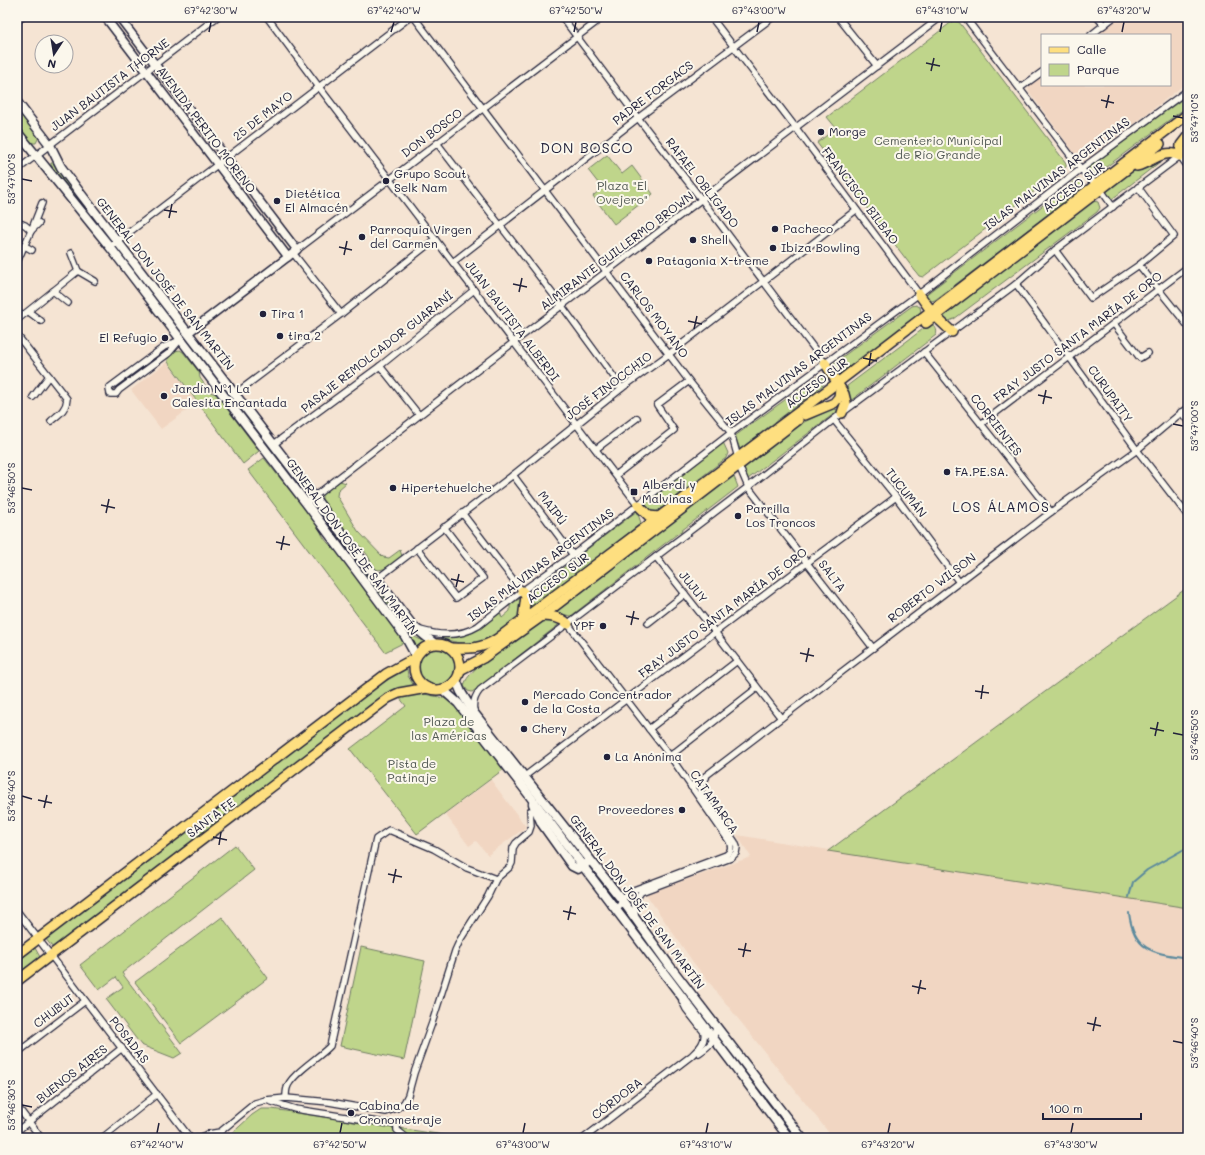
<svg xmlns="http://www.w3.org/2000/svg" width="1205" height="1155" viewBox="0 0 1205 1155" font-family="Mali,sans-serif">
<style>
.built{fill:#f1d6c2}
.green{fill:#bfd58b;stroke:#707c63}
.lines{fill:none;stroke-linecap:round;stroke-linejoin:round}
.stream{stroke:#5a899d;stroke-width:2}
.minor-casing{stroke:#22223b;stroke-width:8}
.tertiary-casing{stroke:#22223b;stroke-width:10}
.secondary-casing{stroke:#22223b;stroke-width:11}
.primary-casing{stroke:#22223b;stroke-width:12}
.minor{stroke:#fbf7ec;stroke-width:5.5}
.tertiary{stroke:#fbf7ec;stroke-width:7}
.secondary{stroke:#fbf7ec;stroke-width:8}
.primary{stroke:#fedf80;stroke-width:9}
.ticks{fill:none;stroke:#22223b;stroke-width:1.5}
.poi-dot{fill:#22223b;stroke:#fbf7ec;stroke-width:1.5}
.labels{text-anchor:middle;stroke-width:4;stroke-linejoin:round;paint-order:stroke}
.street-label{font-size:12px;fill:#22223b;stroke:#fbf7ec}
.poi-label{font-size:12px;fill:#22223b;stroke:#fbf7ec;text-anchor:start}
.park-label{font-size:12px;fill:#515853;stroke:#fbf7ec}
.quarter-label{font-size:14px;letter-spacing:1px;fill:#22223b;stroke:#fbf7ec}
.neatline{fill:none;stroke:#22223b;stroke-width:1.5}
.ticks-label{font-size:10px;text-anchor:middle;fill:#22223b}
</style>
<rect width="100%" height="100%" fill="#f5e4d3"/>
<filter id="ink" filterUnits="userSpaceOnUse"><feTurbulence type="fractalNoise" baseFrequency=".025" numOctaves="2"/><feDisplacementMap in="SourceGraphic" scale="8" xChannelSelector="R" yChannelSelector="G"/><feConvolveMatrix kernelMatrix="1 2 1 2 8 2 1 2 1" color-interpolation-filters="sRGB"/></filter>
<g filter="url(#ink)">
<g class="built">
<path d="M1118,17H1188V82L1088,159L1083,161L1079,159L1030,93L1028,89L1030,85L1042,76V85H1170V35H1095Z"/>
<path d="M167,362L197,403L161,429L131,390Z"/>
<path d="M491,780L526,827L488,855L476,841L469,846L445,814Z"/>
<path d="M737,835L1188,908V1138H833L693,962L646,894L751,857Z"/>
</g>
<g class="green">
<path d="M953,21L959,22L1066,163V167L923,277L919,276L817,143L836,128L827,117Z"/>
<path d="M1188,95V106L1094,176L1088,168Z"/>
<path d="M17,108L39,137L36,143H30L17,127Z"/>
<path d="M607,155L622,174L632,166L653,194L614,224L593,196L602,188L588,170Z"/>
<path d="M1161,161L1112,199L1106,192L1130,172L1142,170Z"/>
<path d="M51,163H53L110,237V239H108L51,165Z"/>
<path d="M1076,180H1080L1083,183V186L1082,189L935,300L931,301L926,297V295L929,292Z"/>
<path d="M1090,201H1094L1098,202L1100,208L1097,212L954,319L949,321L944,319V315L946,311Z"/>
<path d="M916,305L920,307L921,312L918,316L842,373L837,374C834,370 833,368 834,363L912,306Z"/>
<path d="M931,323C935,327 938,329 936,335L849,402V393L847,386Z"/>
<path d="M180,350L183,352L199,372L200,378L210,392L216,394L259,451L243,464L168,362V357L175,351Z"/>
<path d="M818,376L825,378V382L822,386L740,449L735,436Z"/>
<path d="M832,409L839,410L748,479L743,466L802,423Z"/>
<path d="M723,442L728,453L726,458L654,514L647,509L644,505Z"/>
<path d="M264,458L318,526C322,535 326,544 335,548L405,642L385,652L248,470Z"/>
<path d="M733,474L738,487L571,616L551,612Z"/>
<path d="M340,481L346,483L338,490L337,496L358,531L383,557L389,558L400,550L402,556C395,561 380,577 372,566C369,564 371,561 369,558C367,553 362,549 359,545L356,546L322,500V494Z"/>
<path d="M316,509L411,632L415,637L425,642L415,647L409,634L314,510Z"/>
<path d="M637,511L641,523L530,611L529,594Z"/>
<path d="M1188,587V908L828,851Z"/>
<path d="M522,597L520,617C492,639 478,651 441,638V637C470,640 479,629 500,612L502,618L510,611V605Z"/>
<path d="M544,619L562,622L478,688L472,692L468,691L464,686C466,678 471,674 476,668Z"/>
<circle cx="436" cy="667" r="19"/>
<path d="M407,669L408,676L414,686L387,693L53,948L45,938L377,686Z"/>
<path d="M419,693L444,698L458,707L504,769L417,834L350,749L406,706L399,697Z"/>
<path d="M235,845L254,870L122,973L182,1053L174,1058L141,1045L106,999L123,987L116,977L99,990L80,965Z"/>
<path d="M222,917L268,978L181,1043L135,982Z"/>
<path d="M361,947L425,961L404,1060L340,1046Z"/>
<path d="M35,948L40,957L17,975V961Z"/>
<path d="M261,1109H272L464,1138H227L252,1115Z"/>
</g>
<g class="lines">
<g class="stream">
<path d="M1129,897L1133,882L1147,870L1188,847"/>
<path d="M1129,913C1134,952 1154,953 1188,958"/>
</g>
<defs>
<g id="minor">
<path d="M267,17L319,87L638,505"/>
<path d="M414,17L689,381L731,433L738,458L739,466L748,487L873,648"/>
<path d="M562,17L638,118L702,200L825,363"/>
<path d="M711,17L796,128L919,294"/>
<path d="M838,17L877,66"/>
<path d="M965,17L1081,169L1101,190L1113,207"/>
<path d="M1097,17L1104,25"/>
<path d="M17,21L23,17"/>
<path d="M1091,35L1114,17"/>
<path d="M1020,88L1042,72"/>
<path d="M437,143L562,306L622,388"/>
<path d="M1180,156L1188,167"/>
<path d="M17,170L217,17"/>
<path d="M17,223C24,223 27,226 31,231L39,223"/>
<path d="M25,246L32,250"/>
<path d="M110,247L410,17"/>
<path d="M297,250L603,17"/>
<path d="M1055,250L1091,298L1139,265L1174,236L1138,187"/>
<path d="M71,253L78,271L95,281"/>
<path d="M293,253L341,314"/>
<path d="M17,262L31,231L42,203"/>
<path d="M453,262L638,118L773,17"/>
<path d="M1139,265L1188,326"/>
<path d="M1016,284L1137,450L1188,516"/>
<path d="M53,291L68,303"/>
<path d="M29,312L41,321"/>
<path d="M17,320L78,271"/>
<path d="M1114,324L1140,358L1148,353"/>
<path d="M17,335L67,399C66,410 59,414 51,421"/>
<path d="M180,340L169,353L119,390L116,394H110L109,389L110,387L164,347Z"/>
<path d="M924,352L1051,512"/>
<path d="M380,366L419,415"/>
<path d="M235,394L341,314L435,239"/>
<path d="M33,397L49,376"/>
<path d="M1181,412L1188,421"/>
<path d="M834,420L896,497L959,582"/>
<path d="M981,424L1188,267"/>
<path d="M274,444L380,366L474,290"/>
<path d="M596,449L637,418"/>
<path d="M513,475L573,555"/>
<path d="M616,475L674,430L657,405L689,381"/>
<path d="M306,503L514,342L941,17"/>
<path d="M462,513L522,591"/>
<path d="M417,548L456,598L483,578L444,527"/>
<path d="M656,557L715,632L781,718"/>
<path d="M377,579L513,475L622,388L669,354L856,210"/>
<path d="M648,623L685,594"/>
<path d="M568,624L670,756L729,841C732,847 731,852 726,855L631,891L624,897L617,910"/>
<path d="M420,630C440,636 460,637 478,626L522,591L573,555L731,433L919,294L1081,169L1188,90"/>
<path d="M474,711C472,702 475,696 480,690L748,487L842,413L1016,284L1055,250L1180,156L1188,149"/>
<path d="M649,729L737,661"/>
<path d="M670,756L757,688"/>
<path d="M525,776L808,562L896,497"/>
<path d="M691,787L1051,512L1137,450L1188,407"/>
<path d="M17,911L190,1138"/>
<path d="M635,917V901L641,892L731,858L736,853L737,847L735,842L701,793V785L706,778"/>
<path d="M17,1053L85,1001"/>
<path d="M699,1053C712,1044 713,1043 716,1027"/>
<path d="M286,1098C286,1095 286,1091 287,1088C290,1075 320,1057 330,1046L376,839L389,830L434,849L467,868L496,879"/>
<path d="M266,1100L286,1098L329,1102L386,1112L397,1108L404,1103L408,1095L414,1073L432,1023L455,951L460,940L488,896L496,879L510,867L512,863L513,848L516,843L529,832L531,826L530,811H536"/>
<path d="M17,1106L41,1138"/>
<path d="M17,1131L122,1048"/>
<path d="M102,1138L157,1094"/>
<path d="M198,1138L208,1134L220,1132L255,1103L266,1100L295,1109L397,1125V1130L407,1138"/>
<path d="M584,1138L691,1056C698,1049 706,1043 704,1032L686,1009L682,1001"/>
</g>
<g id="tertiary">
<path d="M105,17L288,257"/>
<path d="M119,17L297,250L188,333"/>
</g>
<g id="secondary">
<path d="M17,102L50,145L61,167L81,194L377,579L413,626L435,644"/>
<path d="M17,132L110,247L306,503L405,636L416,656"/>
<path d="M456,680L461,692L474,713L622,900L669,965L802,1138"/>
<path d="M442,689L458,703L523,787L789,1138"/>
<path d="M533,804L542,824L572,866L578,869L587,863"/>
</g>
<g id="primary">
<path d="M1180,156L1181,145L1188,136"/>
<path d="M1137,166C1152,162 1164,148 1180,156"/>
<path d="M919,294L935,316L952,332"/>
<path d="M926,323L1160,144"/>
<path d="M825,363L844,394L846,402L842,413"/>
<path d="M805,415L834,403L839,397L840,388"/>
<path d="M638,505L649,516L659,517"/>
<path d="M522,591L526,596L523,619"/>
<path d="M542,616C552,616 561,617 568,624"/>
<circle cx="437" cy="667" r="23"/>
<path d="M451,648C468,649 482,649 497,639L837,383L1188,114"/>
<path d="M460,670L483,658L542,616L798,420"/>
<path d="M17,955L386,674L415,658"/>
<path d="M17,981L388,698L399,693L427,688"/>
</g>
</defs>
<use href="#minor" class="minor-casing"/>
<use href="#tertiary" class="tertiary-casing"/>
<use href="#secondary" class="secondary-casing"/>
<use href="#primary" class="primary-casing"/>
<use href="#minor" class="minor"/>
<use href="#tertiary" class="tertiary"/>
<use href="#secondary" class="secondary"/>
<use href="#primary" class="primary"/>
</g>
</g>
<path class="ticks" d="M209,32L211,22M391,32L394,22M574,32L576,22M757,32L759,22M940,32L942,22M1122,32L1124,22M926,63L940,66M931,71L934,58M1101,100L1114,103M1106,108L1109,95M1173,116L1183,118M22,179L32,181M164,210L177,212M169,218L172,204M339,247L352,250M344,255L347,241M513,284L527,287M519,292L522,278M688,321L702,324M694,329L697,316M863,358L877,361M869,366L871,353M1038,395L1052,398M1043,404L1046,390M1173,424L1183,426M22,488L32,490M101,505L115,508M106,513L109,499M276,542L290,545M281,550L284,536M451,579L464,582M456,587L459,574M626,616L639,619M631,625L634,611M800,653L814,656M806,662L809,648M975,691L989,693M981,699L983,685M1150,728L1164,731M1173,733L1183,735M1155,736L1158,722M22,796L32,799M38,800L52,803M44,808L47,795M213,837L227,840M219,845L221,832M388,874L402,877M393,883L396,869M563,911L576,914M568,920L571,906M738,949L751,951M743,957L746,943M912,986L926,989M918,994L921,980M1087,1023L1101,1026M1093,1031L1096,1017M1173,1041L1183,1043M22,1105L32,1107M157,1133L159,1123M340,1133L342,1123M523,1133L525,1123M706,1133L708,1123M888,1133L890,1123M1071,1133L1073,1123"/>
<g class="poi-dot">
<circle cx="821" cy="132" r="4"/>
<circle cx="386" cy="181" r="4"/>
<circle cx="277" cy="201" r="4"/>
<circle cx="775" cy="229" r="4"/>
<circle cx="362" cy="237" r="4"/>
<circle cx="693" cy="240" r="4"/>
<circle cx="773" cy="248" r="4"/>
<circle cx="649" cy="261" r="4"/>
<circle cx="263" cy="314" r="4"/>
<circle cx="280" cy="336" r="4"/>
<circle cx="165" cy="338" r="4"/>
<circle cx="164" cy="396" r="4"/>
<circle cx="947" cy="472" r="4"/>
<circle cx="393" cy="488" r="4"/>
<rect x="630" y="488" width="8" height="8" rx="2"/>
<circle cx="738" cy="516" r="4"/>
<circle cx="603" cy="626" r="4"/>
<circle cx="525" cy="702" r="4"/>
<circle cx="524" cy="729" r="4"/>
<circle cx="607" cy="757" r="4"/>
<circle cx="682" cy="810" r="4"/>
<circle cx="351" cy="1113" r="4"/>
</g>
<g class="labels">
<g class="street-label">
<text transform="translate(110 85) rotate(-37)" y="4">JUAN BAUTISTA THORNE</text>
<text transform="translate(653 93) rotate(-37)" y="4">PADRE FORGACS</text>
<text transform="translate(263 116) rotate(-38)" y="4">25 DE MAYO</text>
<text transform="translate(206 130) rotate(53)" y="4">AVENIDA PERITO MORENO</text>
<text transform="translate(432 133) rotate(-37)" y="4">DON BOSCO</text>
<text transform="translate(1057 174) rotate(-37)" y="4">ISLAS MALVINAS ARGENTINAS</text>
<text transform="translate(702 183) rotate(52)" y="4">RAFAEL OBLIGADO</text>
<text transform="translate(1074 187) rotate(-37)" y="4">ACCESO SUR</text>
<text transform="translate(860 196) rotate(53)" y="4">FRANCISCO BILBAO</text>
<text transform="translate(617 251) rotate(-37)" y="4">ALMIRANTE GUILLERMO BROWN</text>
<text transform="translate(165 284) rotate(52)" y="4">GENERAL DON JOSÉ DE SAN MARTÍN</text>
<text transform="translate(654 315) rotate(53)" y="4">CARLOS MOYANO</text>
<text transform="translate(512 321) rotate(53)" y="4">JUAN BAUTISTA ALBERDI</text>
<text transform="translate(1078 337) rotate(-37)" y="4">FRAY JUSTO SANTA MARÍA DE ORO</text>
<text transform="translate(377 352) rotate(-38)" y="4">PASAJE REMOLCADOR GUARANÍ</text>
<text transform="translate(799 369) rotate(-37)" y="4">ISLAS MALVINAS ARGENTINAS</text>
<text transform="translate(817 383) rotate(-37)" y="4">ACCESO SUR</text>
<text transform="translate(609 386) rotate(-37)" y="4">JOSÉ FINOCCHIO</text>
<text transform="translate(1110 394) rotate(54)" y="4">CURUPAITY</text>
<text transform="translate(996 425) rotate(52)" y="4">CORRIENTES</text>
<text transform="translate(906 493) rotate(52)" y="4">TUCUMÁN</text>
<text transform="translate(552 508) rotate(53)" y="4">MAIPÚ</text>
<text transform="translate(352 547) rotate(54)" y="4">GENERAL DON JOSÉ DE SAN MARTÍN</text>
<text transform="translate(541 565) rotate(-37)" y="4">ISLAS MALVINAS ARGENTINAS</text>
<text transform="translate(832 576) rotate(53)" y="4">SALTA</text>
<text transform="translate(558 578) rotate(-37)" y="4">ACCESO SUR</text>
<text transform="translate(693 587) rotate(51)" y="4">JUJUY</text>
<text transform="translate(932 588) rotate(-37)" y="4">ROBERTO WILSON</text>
<text transform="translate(723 613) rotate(-37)" y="4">FRAY JUSTO SANTA MARÍA DE ORO</text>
<text transform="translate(714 802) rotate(55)" y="4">CATAMARCA</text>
<text transform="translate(211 818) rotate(-37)" y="4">SANTA FE</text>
<text transform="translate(637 902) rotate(53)" y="4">GENERAL DON JOSÉ DE SAN MARTÍN</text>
<text transform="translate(54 1011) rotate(-37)" y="4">CHUBUT</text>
<text transform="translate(129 1040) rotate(52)" y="4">POSADAS</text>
<text transform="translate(72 1074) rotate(-38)" y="4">BUENOS AIRES</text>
<text transform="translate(617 1099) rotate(-37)" y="4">CÓRDOBA</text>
</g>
<g class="poi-label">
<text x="829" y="136">Morge</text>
<text x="394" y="178">Grupo Scout<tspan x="394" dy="14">Selk Nam</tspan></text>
<text x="285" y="198">Dietética<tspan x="285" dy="14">El Almacén</tspan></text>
<text x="783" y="233">Pacheco</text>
<text x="370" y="234">Parroquia Virgen<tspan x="370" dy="14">del Carmen</tspan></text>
<text x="701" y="244">Shell</text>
<text x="781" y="252">Ibiza Bowling</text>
<text x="657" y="265">Patagonia X-treme</text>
<text x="271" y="318">Tira 1</text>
<text x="288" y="340">tira 2</text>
<text x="157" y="342" text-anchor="end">El Refugio</text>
<text x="172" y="393">Jardín Nº1 La<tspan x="172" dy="14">Calesita Encantada</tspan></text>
<text x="955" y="476">FA.PE.SA.</text>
<text x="642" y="489">Alberdi y<tspan x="642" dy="14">Malvinas</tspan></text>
<text x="401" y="492">Hipertehuelche</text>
<text x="746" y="513">Parrilla<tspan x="746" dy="14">Los Troncos</tspan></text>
<text x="595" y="630" text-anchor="end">YPF</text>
<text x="533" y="699">Mercado Concentrador<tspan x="533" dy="14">de la Costa</tspan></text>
<text x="532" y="733">Chery</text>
<text x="615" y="761">La Anónima</text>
<text x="674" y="814" text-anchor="end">Proveedores</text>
<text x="359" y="1110">Cabina de<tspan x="359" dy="14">Cronometraje</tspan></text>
</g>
<g class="park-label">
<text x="938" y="145">Cementerio Municipal<tspan x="938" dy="14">de Río Grande</tspan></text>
<text x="622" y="190">Plaza "El<tspan x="622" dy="14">Ovejero"</tspan></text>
<text x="449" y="726">Plaza de<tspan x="449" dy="14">las Américas</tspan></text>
<text x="412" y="768">Pista de<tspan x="412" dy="14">Patinaje</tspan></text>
</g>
<g class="quarter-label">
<text x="587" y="153">DON BOSCO</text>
<text x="1001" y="512">LOS ÁLAMOS</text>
</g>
</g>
<rect width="1205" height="1155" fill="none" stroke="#fbf7ec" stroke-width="44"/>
<rect x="1041" y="34" width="130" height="52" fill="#fbf7ec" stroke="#a4a2a5"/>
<rect x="1049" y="47" width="20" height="6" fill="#fedf80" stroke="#a4a2a5"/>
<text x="1077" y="54" font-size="12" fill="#22223b">Calle</text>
<rect x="1049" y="64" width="20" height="12" fill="#bfd58b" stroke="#a4a2a5"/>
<text x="1077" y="74" font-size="12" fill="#22223b">Parque</text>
<g transform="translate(54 54) rotate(192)"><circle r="19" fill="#fbf7ec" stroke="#a4a2a5"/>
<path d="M0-3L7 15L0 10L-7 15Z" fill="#22223b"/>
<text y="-6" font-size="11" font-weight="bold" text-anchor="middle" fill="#22223b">N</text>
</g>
<path d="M1043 1113v6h98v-6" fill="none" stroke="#22223b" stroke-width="2"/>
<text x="1049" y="1113" font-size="12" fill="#22223b" stroke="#fbf7ec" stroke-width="3" paint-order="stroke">100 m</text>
<rect x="22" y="22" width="1161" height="1111" class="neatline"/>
<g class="ticks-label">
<text x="211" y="14">67°42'30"W</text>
<text x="394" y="14">67°42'40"W</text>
<text x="576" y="14">67°42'50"W</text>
<text x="759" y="14">67°43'00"W</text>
<text x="942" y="14">67°43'10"W</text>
<text x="1124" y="14">67°43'20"W</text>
<text transform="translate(1194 118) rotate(-90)" y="4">53°47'10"S</text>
<text transform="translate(11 179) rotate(-90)" y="4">53°47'00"S</text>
<text transform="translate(1194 426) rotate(-90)" y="4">53°47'00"S</text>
<text transform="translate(11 488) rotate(-90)" y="4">53°46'50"S</text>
<text transform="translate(1194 735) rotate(-90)" y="4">53°46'50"S</text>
<text transform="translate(11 796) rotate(-90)" y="4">53°46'40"S</text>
<text transform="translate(1194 1043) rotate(-90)" y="4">53°46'40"S</text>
<text transform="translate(11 1105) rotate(-90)" y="4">53°46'30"S</text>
<text x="157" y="1148">67°42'40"W</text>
<text x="340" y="1148">67°42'50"W</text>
<text x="523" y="1148">67°43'00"W</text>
<text x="706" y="1148">67°43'10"W</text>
<text x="888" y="1148">67°43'20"W</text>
<text x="1071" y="1148">67°43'30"W</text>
</g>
</svg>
